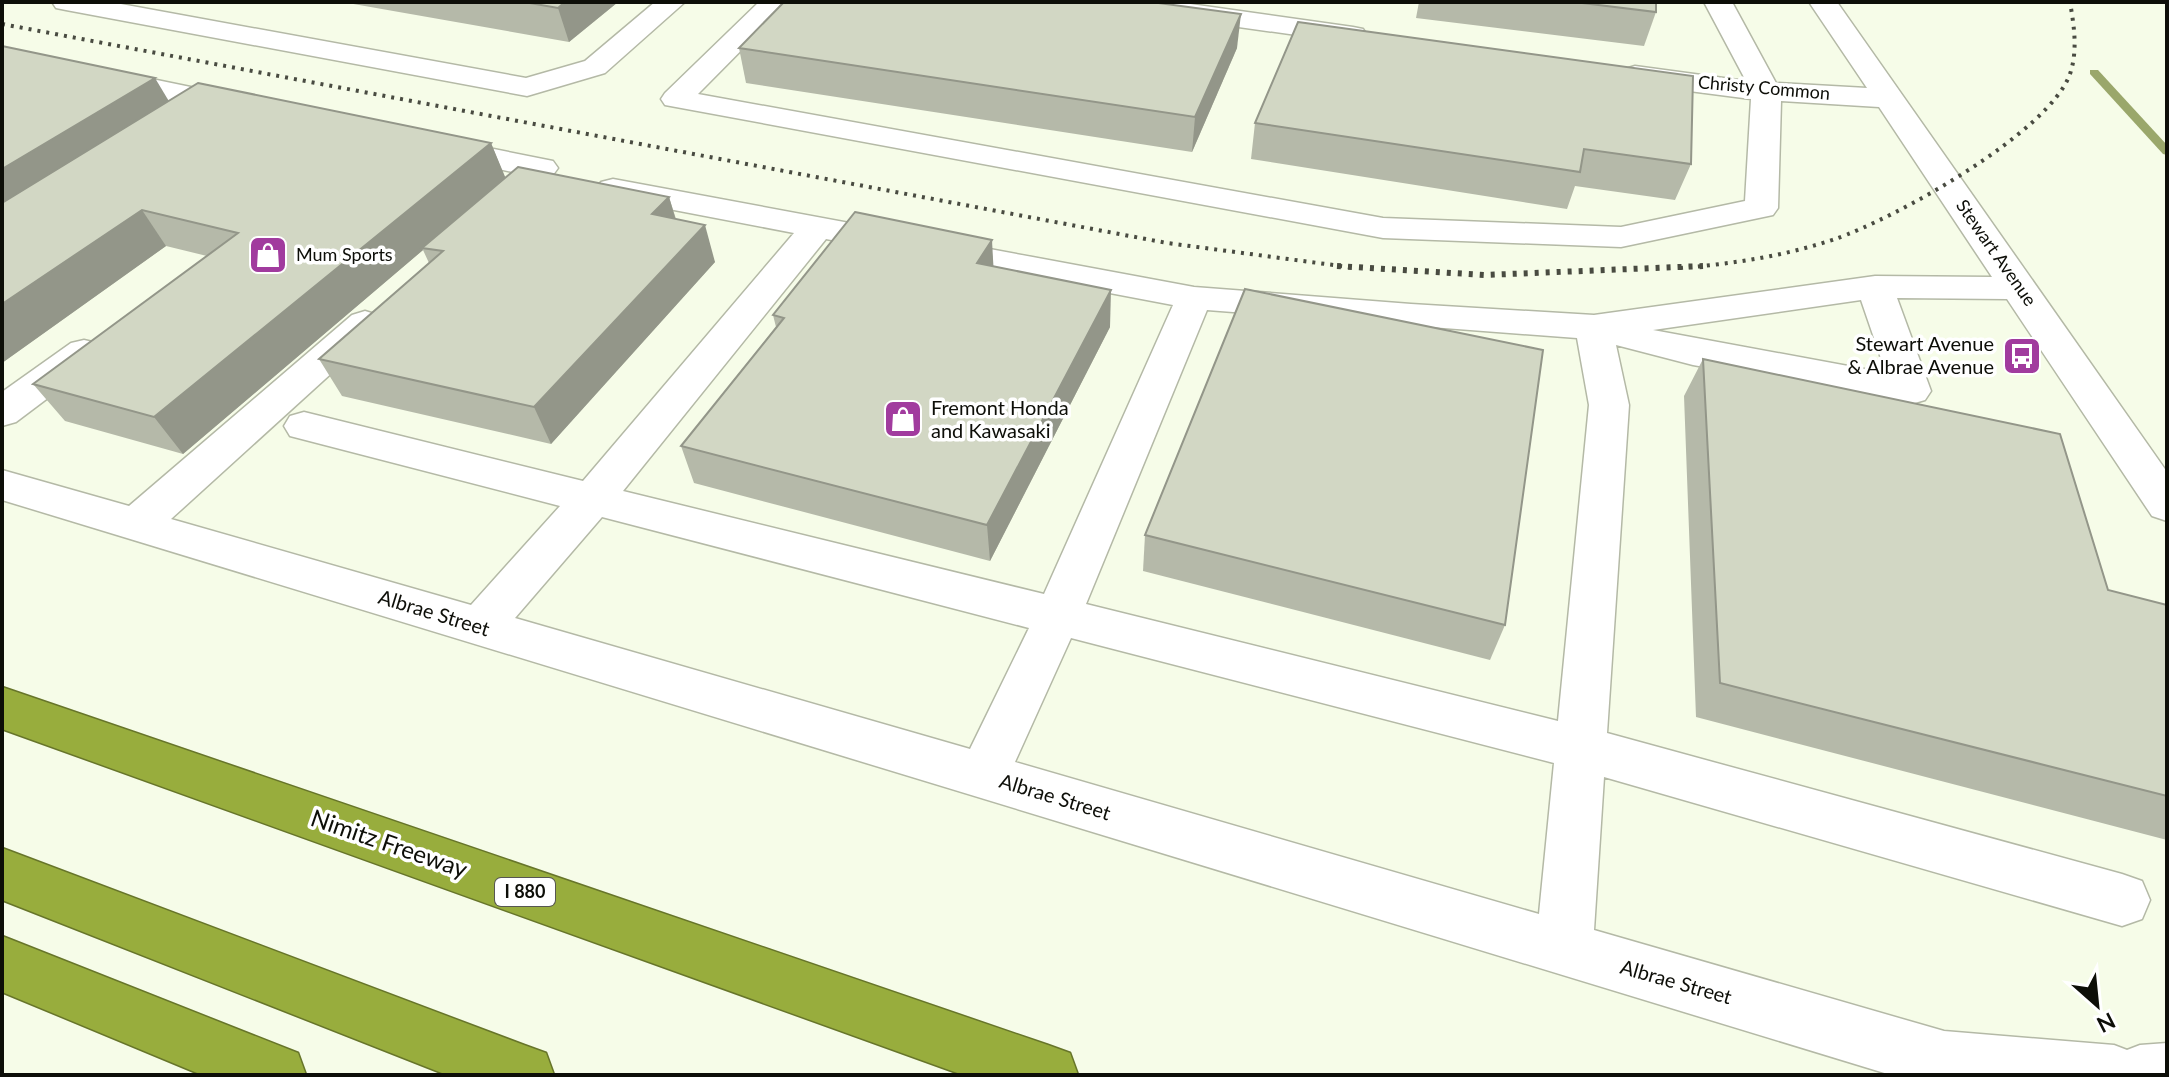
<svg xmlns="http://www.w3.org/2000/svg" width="2169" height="1077" viewBox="0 0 2169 1077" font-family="Lato,sans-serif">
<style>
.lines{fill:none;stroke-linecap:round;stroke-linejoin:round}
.stream{fill:#9aa76b;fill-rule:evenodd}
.minor-casing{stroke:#b4b9a6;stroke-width:3}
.highway-casing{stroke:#67752a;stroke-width:3}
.minor{fill:#fff;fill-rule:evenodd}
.highway{fill:#98ad3d;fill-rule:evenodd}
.rail-far1{stroke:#494b41;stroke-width:4;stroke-dasharray:3 6;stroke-linecap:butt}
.rail{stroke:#494b41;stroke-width:6;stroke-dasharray:4 7;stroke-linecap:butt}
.wall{fill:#b5b9a9}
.shaded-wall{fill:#939689}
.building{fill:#d2d7c4;stroke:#939689;stroke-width:2}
.labels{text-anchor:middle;stroke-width:7;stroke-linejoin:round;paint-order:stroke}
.far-street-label{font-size:18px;fill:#0d0e08;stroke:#fff}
.far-poi-label{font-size:18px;fill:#0d0e08;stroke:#fff;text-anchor:start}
.shield{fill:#fff;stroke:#565652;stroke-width:2}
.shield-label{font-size:18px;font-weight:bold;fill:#0d0e08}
.poi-label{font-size:20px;fill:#0d0e08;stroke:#fff;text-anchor:end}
.street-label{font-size:20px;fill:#0d0e08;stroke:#fff}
.near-street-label{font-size:24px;fill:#0d0e08;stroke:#fff}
</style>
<rect width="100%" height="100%" fill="#f6fce8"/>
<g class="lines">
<path class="stream" d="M2090,70H2098L2167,145V155L2163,154L2090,74Z"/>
<defs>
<g id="minor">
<path d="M52,2H110L526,78L585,61L655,2H685L605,73L527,96L66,10L56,8Z"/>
<path d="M759,2H789L698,94L1383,218L1621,227L1745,201L1751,99L1635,84L1625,81L1620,75L1625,69L1635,66L1746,81L1704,2H1732L1776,83L1867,88L1809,2H1837L2167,472V521L2152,516L2007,299L1897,298L1931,391L1925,400L1911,404L1693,365L1616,345L1629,405L1607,733L2122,874L2142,881L2150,900L2142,919L2122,926L1604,777L1594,930L1944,1031L2114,1045L2127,1050L2140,1045L2167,1043V1075H1891L2,500V470L129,506L352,315L365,311L378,315L384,323L378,331L171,519L471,605L560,506L290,436L284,426L290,416L304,412L583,481L794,233L601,196L597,189L601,182L613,179L1194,287L1411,304L1594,315L1875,276L1992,277L1879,107L1781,101L1778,208L1773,215L1621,247L1383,238L665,105L661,99L665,93ZM826,239L1173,305L1044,594L623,491ZM1861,300L1886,373L1653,330ZM1207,310L1577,338L1589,405L1558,721L1086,604ZM602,517L1029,628L970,749L515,618ZM1071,638L1554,763L1539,914L1015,762Z"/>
<path d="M1104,2H1176L1353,27L1363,29L1367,35L1363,41L1353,43L1118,10L1108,8Z"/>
<path d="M2,48L239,97L250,100L254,106L250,112L239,115L2,66Z"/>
<path d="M439,138L553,161L558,168C543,190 510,223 483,216L478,209L517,173L428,154L423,147L428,140Z"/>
<path d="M84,340L97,343L103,352L97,361L16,422L2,426V392L71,343Z"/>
</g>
<g id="highway">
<path d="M2,687L1048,1045L1070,1053L1078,1075H963L2,729Z"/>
<path d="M2,848L524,1045L546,1053L554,1075H447L2,900Z"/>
<path d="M2,936L298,1053L306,1075H202L2,992Z"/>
</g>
</defs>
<use href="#minor" class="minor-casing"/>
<use href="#highway" class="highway-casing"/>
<use href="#minor" class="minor"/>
<use href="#highway" class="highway"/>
<g class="rail-far1">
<path d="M2,24L1167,243L1356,268"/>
<path d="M1680,268C1732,264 1785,256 1835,239C1894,219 2049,133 2070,74C2078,50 2074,26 2070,2"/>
</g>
<path class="rail" d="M1337,266L1485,275L1703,266"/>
</g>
<g class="wall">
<path d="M342,2H618L569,42Z"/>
<path d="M1419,2H1656V12L1644,46L1416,18Z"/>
<path d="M1298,22L1691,164L1675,200L1575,186L1567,209L1251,159L1255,123Z"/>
<path d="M739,48H1237L1192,152L746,83Z"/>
<path d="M169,101L491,143L505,178L669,197L676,219L715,262L551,444L342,396L319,359L429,263L423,250L183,454L65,421L33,384L207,256L166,246L2,363Z"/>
<path d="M994,266L1110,327L990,561L694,483L681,446L776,327L773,315Z"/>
<path d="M1703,359L2108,590L2167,605V840L1696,717L1684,396Z"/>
<path d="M1145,535L1505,625L1490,660L1143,571Z"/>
</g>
<g class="shaded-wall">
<path d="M565,2H618L569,42L558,8Z"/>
<path d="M1241,14L1237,48L1192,152L1195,117Z"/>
<path d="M155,78L176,113L2,223V169Z"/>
<path d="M491,143L506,179L422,248L423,250L183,454L154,417Z"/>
<path d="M669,197L680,234L652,214Z"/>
<path d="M142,210L166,246L2,363V304Z"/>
<path d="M705,225L715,262L551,444L534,407Z"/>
<path d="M992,240L994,277L977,263Z"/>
<path d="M1111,290L1110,327L990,561L987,525Z"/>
</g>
<g class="building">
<path d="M524,2H565L558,8Z"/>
<path d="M784,2H1151L1241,14L1195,117L739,48Z"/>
<path d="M1574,2H1656V12Z"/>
<path d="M1298,22L1693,76L1691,164L1584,149L1580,172L1255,123Z"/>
<path d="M2,46L155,78L2,169Z"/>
<path d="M198,83L491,143L154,417L33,384L238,233L142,210L2,304V203Z"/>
<path d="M518,167L669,197L652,214L705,225L534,407L319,359L443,251L422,248Z"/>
<path d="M855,212L992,240L977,263L1111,290L987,525L681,446L784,318L773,315Z"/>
<path d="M1245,289L1543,350L1505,625L1145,535Z"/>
<path d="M1703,359L2060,434L2108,590L2167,605V796L1720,683Z"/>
</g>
<defs>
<symbol id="shop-square" viewBox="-11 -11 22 22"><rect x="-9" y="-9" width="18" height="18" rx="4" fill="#a13b9e" stroke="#fff"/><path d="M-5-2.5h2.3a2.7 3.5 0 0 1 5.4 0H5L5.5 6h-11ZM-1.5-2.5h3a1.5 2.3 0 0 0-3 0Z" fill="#fff"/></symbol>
<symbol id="bus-square" viewBox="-11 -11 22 22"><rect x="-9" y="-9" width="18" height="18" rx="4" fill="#a13b9e" stroke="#fff"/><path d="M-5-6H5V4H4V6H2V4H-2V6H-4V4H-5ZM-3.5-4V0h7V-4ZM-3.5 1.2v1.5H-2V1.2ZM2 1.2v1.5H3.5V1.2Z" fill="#fff"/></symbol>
</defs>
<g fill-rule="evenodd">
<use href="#shop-square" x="246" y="233" width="44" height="44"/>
<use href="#bus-square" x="2000" y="334" width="44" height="44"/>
<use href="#shop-square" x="881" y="397" width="44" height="44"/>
</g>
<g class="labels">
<g class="far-street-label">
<text transform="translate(1764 88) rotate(5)" y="6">Christy Common</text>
<text transform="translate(1996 253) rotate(55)" y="6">Stewart Avenue</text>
</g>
<g class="far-poi-label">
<text x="296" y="261">Mum Sports</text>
</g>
<rect class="shield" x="495" y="878" width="60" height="28" rx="6"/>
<g class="shield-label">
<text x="525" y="898">I 880</text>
</g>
<g class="poi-label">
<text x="1994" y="351">Stewart Avenue<tspan x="1994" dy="23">&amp; Albrae Avenue</tspan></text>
<text x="931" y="415" text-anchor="start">Fremont Honda<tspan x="931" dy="23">and Kawasaki</tspan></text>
</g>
<g class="street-label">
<text transform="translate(434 613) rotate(17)" y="7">Albrae Street</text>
<text transform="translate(1055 797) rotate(17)" y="7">Albrae Street</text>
<text transform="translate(1676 982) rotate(16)" y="7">Albrae Street</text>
</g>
<g class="near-street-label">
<text transform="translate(389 844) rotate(19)" y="8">Nimitz Freeway</text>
</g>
</g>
<rect width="2169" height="1077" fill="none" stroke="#0d0e08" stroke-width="8"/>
<g transform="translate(2097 1005) rotate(153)" stroke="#ffffff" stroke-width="6" paint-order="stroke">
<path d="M0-6L14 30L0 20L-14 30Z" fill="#0d0e08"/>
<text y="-12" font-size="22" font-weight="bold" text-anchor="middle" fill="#0d0e08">N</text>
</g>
</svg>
